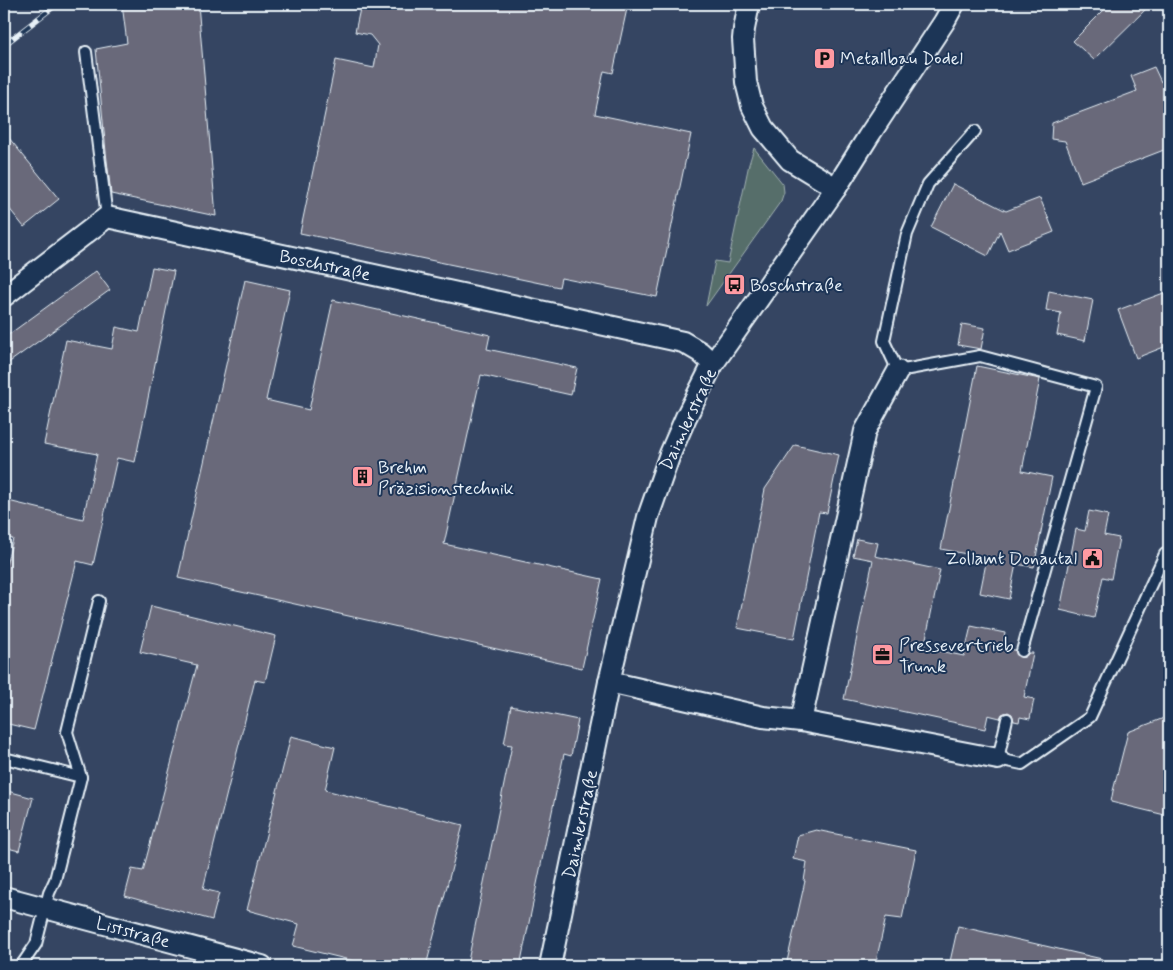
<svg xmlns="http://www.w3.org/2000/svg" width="1173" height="970" viewBox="0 0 1173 970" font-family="Mynerve,sans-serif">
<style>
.built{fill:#344562}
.green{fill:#576e6a;stroke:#a0b0b1}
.building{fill:#69697a;stroke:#e8f1f8}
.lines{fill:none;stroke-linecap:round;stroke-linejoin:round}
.lane-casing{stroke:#e8f1f8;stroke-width:14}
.street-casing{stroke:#e8f1f8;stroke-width:24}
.lane{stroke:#1d3557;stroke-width:10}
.street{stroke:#1d3557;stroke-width:20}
.rail-casing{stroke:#e8f1f8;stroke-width:5.5}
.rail{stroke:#1d3557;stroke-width:4;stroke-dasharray:11;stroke-linecap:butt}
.labels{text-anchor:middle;stroke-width:4;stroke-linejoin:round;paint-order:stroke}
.poi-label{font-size:18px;fill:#e8f1f8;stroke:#1d3557;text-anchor:start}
.street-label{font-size:18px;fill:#e8f1f8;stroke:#1d3557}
</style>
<rect width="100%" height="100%" fill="#1d3557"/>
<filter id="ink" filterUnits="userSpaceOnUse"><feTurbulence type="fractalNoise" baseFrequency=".02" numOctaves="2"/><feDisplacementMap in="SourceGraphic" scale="10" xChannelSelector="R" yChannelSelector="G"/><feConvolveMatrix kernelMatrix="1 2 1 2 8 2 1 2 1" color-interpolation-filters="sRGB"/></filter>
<g filter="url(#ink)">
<rect class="built" x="4" y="4" width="1165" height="962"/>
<path class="green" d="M754,148L783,184L784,192L781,201L706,306L715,261L728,263L749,164Z"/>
<g class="building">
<path d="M122,4H198L216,216L111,194L106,152L96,49L127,43Z"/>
<path d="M361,4H628L613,73L604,71L595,114L691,134L657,297L561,278L559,287L300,233L336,60L374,68L378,45L370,35L355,32Z"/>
<path d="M1110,4H1151L1094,60L1073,41Z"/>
<path d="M1154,67L1161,82L1169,79V148L1081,182L1065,141L1051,139L1052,123L1137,91L1131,76Z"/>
<path d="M4,132L59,199L24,227L4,202Z"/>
<path d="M953,184L1006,211L1040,198L1054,232L1008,250L1000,231L988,256L931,227Z"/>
<path d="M152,267L174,271L135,462L117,458L93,565L77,561L34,730L4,723V573L13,539L4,537V500L83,519L97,454L44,444L66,340L112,349L116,327L139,332Z"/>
<path d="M96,271L110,290L4,366V338Z"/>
<path d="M245,280L290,290L266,400L309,410L333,300L490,335L487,349L577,368L571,395L481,375L444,544L602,579L582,668L178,578Z"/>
<path d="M1049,291L1093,300L1085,341L1057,335L1061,313L1046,310Z"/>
<path d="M1169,291V345L1136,358L1118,310Z"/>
<path d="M962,324L985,328L981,349L958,345Z"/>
<path d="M977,366L1040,379L1022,471L1052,477L1034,567L1016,564L1009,599L980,593L987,558L941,549Z"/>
<path d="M795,445L839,455L827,513L819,512L794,639L737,628L765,489Z"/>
<path d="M1089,511L1108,515L1104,535L1119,538L1111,579L1103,577L1094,618L1060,610L1076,529L1085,531Z"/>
<path d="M857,539L878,543L875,556L940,570L924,648L964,656L971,626L1005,633L1002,648L1015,650L1017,655L1020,657H1024L1029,653H1033L1024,697L1034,699L1030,719L1020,717L1019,722L1014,721L1012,714L1008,712L1002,714L1000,718L988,715L985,729L844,699L873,560L853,556Z"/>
<path d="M151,606L276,636L265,682L255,680L203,889L219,893L212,920L125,896L132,869L143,871L197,665L140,652Z"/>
<path d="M511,706L578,720L571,756L564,754L520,966H467L512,745L504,744Z"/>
<path d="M1169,716V816L1111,802L1113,791L1128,732Z"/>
<path d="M291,736L335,747L325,790L463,825L426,966H374L293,946L299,924L247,910Z"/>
<path d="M4,790L33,798L19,851L4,847Z"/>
<path d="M816,830L916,850L902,919L886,917L875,966H786L805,881H804L807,862L793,859L798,835Z"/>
<path d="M958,926L1102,959L1101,966H949Z"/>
</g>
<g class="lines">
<defs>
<g id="lane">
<path d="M86,52L107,217"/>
<path d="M975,131L928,184L907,234L884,341L898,371L980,356L1096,387L1022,651"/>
<path d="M1007,719L998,759L1022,764L1090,717L1165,554"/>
<path d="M4,758L81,777"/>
<path d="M21,966L36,944L49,893L55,880L81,777L67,732L99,601"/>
</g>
<g id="street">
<path d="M749,4L744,29L743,39L746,82L752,106L763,128L790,160L836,188"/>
<path d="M4,296L107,217L683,342L700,352L713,364"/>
<path d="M609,682L763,717L801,721L998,759"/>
<path d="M801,721L865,431L898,371"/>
<path d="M4,897L262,966"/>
<path d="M550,966L609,682L648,517L670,454L686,417L713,364L836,188L868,137L944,22L954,4"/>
</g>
</defs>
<use href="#lane" class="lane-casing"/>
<use href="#street" class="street-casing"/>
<use href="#lane" class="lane"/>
<use href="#street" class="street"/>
<defs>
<g id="rail">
<path d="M4,10L11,4"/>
<path d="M4,45L57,4"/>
</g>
</defs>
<use href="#rail" class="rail-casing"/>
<use href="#rail" class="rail"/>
</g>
</g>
<defs>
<symbol id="parking-square" viewBox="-11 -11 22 22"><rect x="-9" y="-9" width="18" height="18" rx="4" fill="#ff9aa2" stroke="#1d3557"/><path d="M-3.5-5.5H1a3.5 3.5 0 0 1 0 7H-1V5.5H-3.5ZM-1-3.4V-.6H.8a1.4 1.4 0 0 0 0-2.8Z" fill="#111"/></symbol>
<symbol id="bus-square" viewBox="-11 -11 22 22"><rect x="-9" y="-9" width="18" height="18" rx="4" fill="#ff9aa2" stroke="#1d3557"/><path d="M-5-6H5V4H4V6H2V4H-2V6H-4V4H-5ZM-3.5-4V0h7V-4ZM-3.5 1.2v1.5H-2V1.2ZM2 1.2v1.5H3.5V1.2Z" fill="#111"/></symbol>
<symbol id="building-square" viewBox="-11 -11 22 22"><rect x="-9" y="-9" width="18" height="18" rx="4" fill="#ff9aa2" stroke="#1d3557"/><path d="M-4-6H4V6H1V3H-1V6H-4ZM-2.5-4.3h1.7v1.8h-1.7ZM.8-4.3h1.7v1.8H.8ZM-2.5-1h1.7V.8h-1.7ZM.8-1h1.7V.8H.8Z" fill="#111"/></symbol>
<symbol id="civic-square" viewBox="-11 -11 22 22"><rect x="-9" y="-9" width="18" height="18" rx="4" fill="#ff9aa2" stroke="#1d3557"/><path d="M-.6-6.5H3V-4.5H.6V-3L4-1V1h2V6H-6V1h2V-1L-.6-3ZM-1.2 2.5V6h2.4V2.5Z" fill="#111"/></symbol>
<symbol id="office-square" viewBox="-11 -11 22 22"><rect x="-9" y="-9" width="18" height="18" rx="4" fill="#ff9aa2" stroke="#1d3557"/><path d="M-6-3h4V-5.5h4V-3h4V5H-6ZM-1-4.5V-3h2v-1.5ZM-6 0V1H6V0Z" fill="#111"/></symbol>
</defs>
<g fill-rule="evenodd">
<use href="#parking-square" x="812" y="46" width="25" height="25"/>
<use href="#bus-square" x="722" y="272" width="25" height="25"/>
<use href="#building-square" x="350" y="464" width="25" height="25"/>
<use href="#civic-square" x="1080" y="546" width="25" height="25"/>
<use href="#office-square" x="870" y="642" width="25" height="25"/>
</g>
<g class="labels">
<g class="poi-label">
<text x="840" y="64">Metallbau Dodel</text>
<text x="750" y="291">Boschstraße</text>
<text x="378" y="473">Brehm<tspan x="378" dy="21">Präzisionstechnik</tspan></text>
<text x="1077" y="564" text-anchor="end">Zollamt Donautal</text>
<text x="899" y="651">Pressevertrieb<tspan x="899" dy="21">Trunk</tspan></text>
</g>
<g class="street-label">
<text transform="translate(325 265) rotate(12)" y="6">Boschstraße</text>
<text transform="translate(688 419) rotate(-65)" y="6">Daimlerstraße</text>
<text transform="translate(580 824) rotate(-78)" y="6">Daimlerstraße</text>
<text transform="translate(133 932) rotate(15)" y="6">Liststraße</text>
</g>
</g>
<rect width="1173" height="970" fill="none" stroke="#1d3557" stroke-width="20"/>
<rect x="10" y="10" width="1153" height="950" fill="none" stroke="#e8f1f8" stroke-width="2" filter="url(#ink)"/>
</svg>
